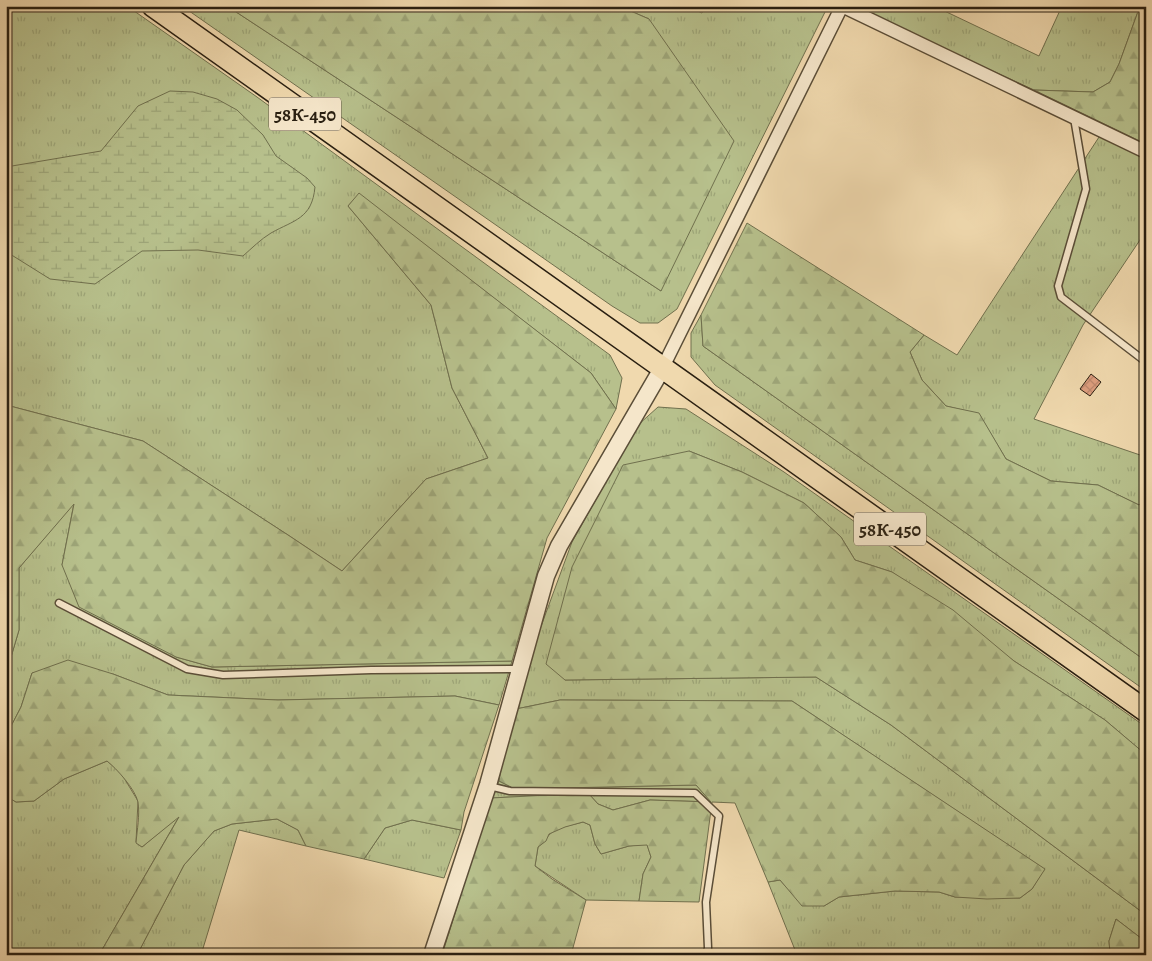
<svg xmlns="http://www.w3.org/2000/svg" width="1152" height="961" viewBox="0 0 1152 961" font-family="Alegreya,serif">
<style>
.grass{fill:url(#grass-tufts);stroke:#70704e}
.forest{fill:url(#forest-firs);stroke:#70704e}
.wetland{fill:url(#wetland-marsh);stroke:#70704e}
.building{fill:url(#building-cross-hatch);stroke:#291f11}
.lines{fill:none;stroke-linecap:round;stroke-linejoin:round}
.service-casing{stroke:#5b4e38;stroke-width:9}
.minor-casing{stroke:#5b4e38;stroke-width:15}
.tertiary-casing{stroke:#5b4e38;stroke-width:19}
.trunk-casing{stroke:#291f11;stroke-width:24}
.service{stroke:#f5e6ca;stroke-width:6}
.minor{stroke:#f5e6ca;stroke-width:12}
.tertiary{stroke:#f5e6ca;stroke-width:16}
.trunk{stroke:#f0d9ae;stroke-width:21}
.labels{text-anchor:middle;stroke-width:4;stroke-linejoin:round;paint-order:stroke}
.shield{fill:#f5e6ca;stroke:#665b48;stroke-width:1}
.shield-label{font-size:19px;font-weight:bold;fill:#291f11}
</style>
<defs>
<pattern id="grass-tufts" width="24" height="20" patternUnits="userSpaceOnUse" patternTransform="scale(1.25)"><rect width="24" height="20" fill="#b7c08c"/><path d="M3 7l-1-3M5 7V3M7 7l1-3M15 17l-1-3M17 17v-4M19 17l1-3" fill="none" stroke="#9da578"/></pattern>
<pattern id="forest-firs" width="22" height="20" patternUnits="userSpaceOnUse" patternTransform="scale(1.25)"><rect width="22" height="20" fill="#b7c08c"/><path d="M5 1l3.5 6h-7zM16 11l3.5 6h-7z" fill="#9da578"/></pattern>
<pattern id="wetland-marsh" width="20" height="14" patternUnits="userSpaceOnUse" patternTransform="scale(1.25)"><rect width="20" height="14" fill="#b7c08c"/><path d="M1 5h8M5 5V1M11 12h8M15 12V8" fill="none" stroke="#9da578"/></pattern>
<pattern id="building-cross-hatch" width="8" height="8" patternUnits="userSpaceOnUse" patternTransform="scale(1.25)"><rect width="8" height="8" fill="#df9f7f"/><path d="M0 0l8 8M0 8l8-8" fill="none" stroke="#bf886d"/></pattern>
</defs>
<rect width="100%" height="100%" fill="#f0d9ae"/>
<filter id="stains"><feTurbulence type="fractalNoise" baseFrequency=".004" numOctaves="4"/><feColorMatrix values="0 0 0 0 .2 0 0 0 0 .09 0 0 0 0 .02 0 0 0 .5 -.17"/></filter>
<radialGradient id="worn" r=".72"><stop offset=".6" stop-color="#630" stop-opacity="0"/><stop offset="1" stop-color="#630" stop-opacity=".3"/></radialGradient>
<g class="grass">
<path d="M8,6H127L257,97L610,355L622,378L616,409L591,373L359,194L348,206L431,305L452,388L488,458L426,479L342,571L288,535L143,441L10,406L6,400V8Z"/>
<path d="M182,6H227L661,291L649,19L619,6H686L702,13L706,6H828L677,309L658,323H640L612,306Z"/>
<path d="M863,6H934L1039,56L1062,6H1140L1119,64L1110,82L1093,92L1034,90L869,14Z"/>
<path d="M1101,134L1146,158V231L1083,325L1034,419L1146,457V498L1139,505L1098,485L1051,481L1006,459L979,414L946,406L922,380L910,352L924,335L957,355Z"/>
<path d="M701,315L703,346L1146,661V691L715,385L691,357V333Z"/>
<path d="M658,407L686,409L784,472L1146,727V755L1105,720L1014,661L892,572L855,560L841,537L804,503L742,472L689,451L565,680L816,677L891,725L1146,915V942L1116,919L1109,941L1110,953L1106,955H797L768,882L780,880L789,890L824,906L839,897L895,891L939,892L955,897L1020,898L1032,889L1044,869L792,701L560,700L516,709L536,640L572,542L638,425Z"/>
<path d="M74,503L62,565L176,657L212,667L512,661L499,705L455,696L278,700L168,695L113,674L32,673L21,707L6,736V674L19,630V568Z"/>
<path d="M107,761L121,773L138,801L136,842L142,847L180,815L99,955H6V796L16,802L34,801L64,779Z"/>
<path d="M499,781L515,789L696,785L712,802L650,800L613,810L598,804L588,793L491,798Z"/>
<path d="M277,819L298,830L306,846L239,830L201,955H137L184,865L214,831L232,824Z"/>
<path d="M412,820L461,830L444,878L364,859L385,828Z"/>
<path d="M583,822L590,825L595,844L601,854L629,846L647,844L651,857L643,874L639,901L586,900L535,866L538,847C543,843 545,840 549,835C556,827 573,825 583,822Z"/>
</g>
<g class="forest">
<path d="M227,6H619L649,19L734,141L661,291Z"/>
<path d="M1140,6H1146V144L1034,90L1093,92L1110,82L1119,64Z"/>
<path d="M359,193L591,373L616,409L547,538L512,661L212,667L176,657L79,607L62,565L74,504L19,568V630L6,674V400L10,406L143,441L288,535L342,571L426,479L488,458L452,388L431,305L348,206Z"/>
<path d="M747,223L924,335L910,352L922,380L946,406L979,413L1006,459L1051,481L1098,485L1139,505L1146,498V661L703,346L701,315Z"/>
<path d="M689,451L742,472L804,503L841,537L855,560L892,572L953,610L1014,661L1105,720L1144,753L1146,755V915L891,725L816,677L565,680L546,664L572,567L623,465Z"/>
<path d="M68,660L113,674L168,695L278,700L455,696L499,705L464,812L461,830L412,820L385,828L364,859L306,846L298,830L277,819L232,824L214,831L184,865L137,955H99L179,817L142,847L136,843C137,830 140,815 138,802C135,789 117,769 107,761L64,779L34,801L16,802L6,796V736L21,707L32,673Z"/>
<path d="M560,700L792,701L1045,869L1032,889L1020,898L987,899L955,897L939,892L895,891L839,897L824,906H802L780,880L768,882L735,803L712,802L699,902L639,901L643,874L651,857L647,845L629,846L601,854L595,844L590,825L583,822L565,827L549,834L546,841L538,847L535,866L552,879L586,900L571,955H442L491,798L588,793L598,804L613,810L650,800L711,802L696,785L515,789L499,781L503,757L516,709Z"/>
<path d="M1116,919L1146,942V955H1106L1110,953L1109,941Z"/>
</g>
<path class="wetland" d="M170,91L193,92L217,99L237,110L263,135L276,156L307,178L315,187C312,219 294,220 271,233C261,239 252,248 243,256L198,250L142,251L95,284L50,279L10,254L6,246V167L101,151L138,106Z"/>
<path class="building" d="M1091,374L1101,382L1090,396L1080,389Z"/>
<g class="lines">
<defs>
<g id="service">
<path d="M1074,118L1086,189L1058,286L1061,297L1146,362"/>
<path d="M59,603L187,669L223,675L371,670L518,669"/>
<path d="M489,786L510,791L695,793L719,816L706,902L708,948L706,955"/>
</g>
<g id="minor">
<path d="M842,6L1146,152"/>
<path d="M663,367L842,6"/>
</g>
<path id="tertiary" d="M432,955L488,785L546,576L559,546L663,367"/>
<path id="trunk" d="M153,6L1146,711"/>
</defs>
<use href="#service" class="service-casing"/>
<use href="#minor" class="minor-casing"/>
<use href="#tertiary" class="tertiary-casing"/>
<use href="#trunk" class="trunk-casing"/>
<use href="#service" class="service"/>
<use href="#minor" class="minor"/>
<use href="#tertiary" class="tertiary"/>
<use href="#trunk" class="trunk"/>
</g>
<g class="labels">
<g class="shield">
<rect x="269" y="97.5" width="72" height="33" rx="4"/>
<rect x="854" y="512.5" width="72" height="33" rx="4"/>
</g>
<g class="shield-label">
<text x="305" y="121">58К-450</text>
<text x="890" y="536">58К-450</text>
</g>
</g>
<rect width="1152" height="961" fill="none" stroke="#f0d9ae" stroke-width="25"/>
<rect x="8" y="8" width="1137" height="946" fill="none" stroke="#291f11" stroke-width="2.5"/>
<rect x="12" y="12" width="1127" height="936" fill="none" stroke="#291f11"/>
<rect width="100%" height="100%" filter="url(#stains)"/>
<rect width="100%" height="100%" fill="url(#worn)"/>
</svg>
